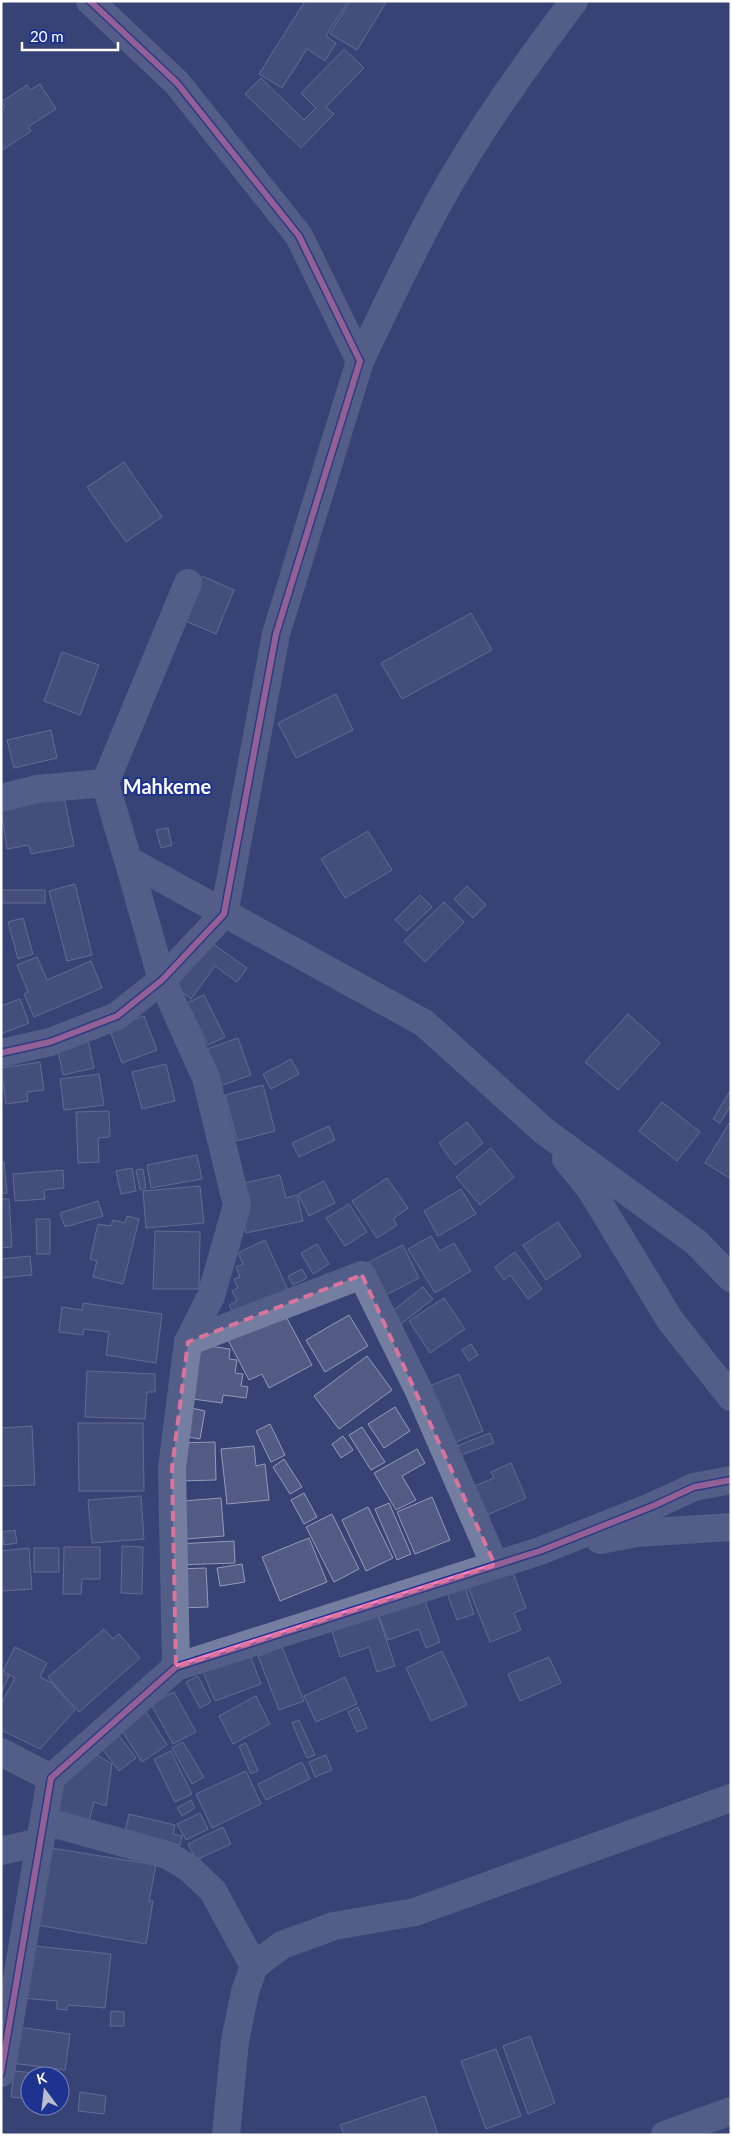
<svg xmlns="http://www.w3.org/2000/svg" width="732" height="2136" viewBox="0 0 732 2136" font-family="Lato,sans-serif">
<style>
.building{fill:#525b84;stroke:#949ab7}
.lines{fill:none;stroke-linecap:round;stroke-linejoin:round}
.minor{stroke:#747ea1;stroke-width:28}
.cycleway-casing{stroke:#1e328f;stroke-width:9}
.cycleway{stroke:#ff80c0;stroke-width:6}
.marked{fill:none;stroke:#da749d;stroke-width:4;stroke-dasharray:10 6;stroke-linejoin:round}
.labels{text-anchor:middle;stroke-width:4;stroke-linejoin:round;paint-order:stroke}
.district-label{font-size:20px;font-weight:bold;fill:#fff;stroke:#1e328f}
</style>
<rect width="100%" height="100%" fill="#384375"/>
<g class="building">
<path d="M305,1H348L326,36L336,43L325,61L307,49L282,88L259,74Z"/>
<path d="M350,1H387L357,50L330,34Z"/>
<path d="M344,49L364,68L326,107L334,114L301,148L245,94L261,78L304,120L316,108L301,93Z"/>
<path d="M40,84L56,109L28,127L31,131L1,151V110L5,107L1,102L27,85L30,90Z"/>
<path d="M124,462L162,517L126,542L87,487Z"/>
<path d="M202,576L234,590L216,634L183,620Z"/>
<path d="M471,613L492,650L402,699L381,663Z"/>
<path d="M62,652L99,665L80,715L44,701Z"/>
<path d="M336,694L353,730L296,758L278,723Z"/>
<path d="M51,730L57,758L14,768L7,740Z"/>
<path d="M64,796L74,846L31,854L29,845L7,849L1,809Z"/>
<path d="M168,828L172,845L161,848L156,830Z"/>
<path d="M368,831L392,870L345,898L321,859Z"/>
<path d="M75,884L92,955L67,961L49,891Z"/>
<path d="M467,886L486,905L473,918L454,899Z"/>
<rect x="1" y="890" width="44" height="13"/>
<path d="M420,895L432,907L407,931L395,920Z"/>
<path d="M444,902L464,922L425,962L404,941Z"/>
<path d="M23,918L33,954L18,959L8,922Z"/>
<path d="M209,941L247,968L237,982L215,966L191,999L175,987Z"/>
<path d="M37,957L47,980L91,961L102,988L34,1017L24,994L28,992L17,965Z"/>
<path d="M204,995L225,1037L208,1045L187,1003Z"/>
<path d="M20,999L29,1023L1,1034V1006Z"/>
<path d="M628,1014L660,1043L618,1090L585,1062Z"/>
<path d="M144,1016L157,1050L122,1063L109,1028Z"/>
<path d="M238,1038L251,1075L220,1086L207,1049Z"/>
<path d="M88,1040L94,1068L63,1075L57,1046Z"/>
<path d="M291,1059L299,1074L271,1089L263,1074Z"/>
<path d="M40,1062L44,1090L27,1092L28,1101L6,1104L1,1068Z"/>
<path d="M166,1064L175,1101L142,1109L132,1072Z"/>
<path d="M99,1074L104,1105L64,1110L60,1079Z"/>
<path d="M263,1085L275,1131L237,1141L225,1095Z"/>
<path d="M730,1091L731,1105L720,1123L713,1119Z"/>
<path d="M662,1102L700,1132L677,1161L639,1131Z"/>
<path d="M109,1111L110,1137L98,1138L99,1162L78,1163L76,1112Z"/>
<path d="M731,1120V1179L705,1163Z"/>
<path d="M467,1122L483,1143L455,1165L439,1143Z"/>
<path d="M329,1126L335,1140L299,1157L292,1143Z"/>
<path d="M491,1148L514,1177L480,1205L456,1177Z"/>
<path d="M197,1155L202,1179L151,1188L147,1165Z"/>
<path d="M1,1162H4L7,1193L1,1194Z"/>
<path d="M132,1168L136,1191L121,1194L116,1171Z"/>
<path d="M143,1169L146,1188L140,1190L136,1170Z"/>
<path d="M63,1170L64,1188L44,1190L45,1199L15,1201L13,1174Z"/>
<path d="M280,1175L286,1198L297,1195L303,1221L246,1233L235,1185Z"/>
<path d="M387,1178L408,1208L393,1219L397,1225L377,1238L352,1201Z"/>
<path d="M324,1181L335,1203L309,1216L298,1194Z"/>
<path d="M200,1186L204,1223L146,1228L143,1191Z"/>
<path d="M461,1189L476,1214L438,1236L424,1211Z"/>
<path d="M1,1199H9L12,1247L1,1248Z"/>
<path d="M98,1201L103,1216L65,1227L60,1213Z"/>
<path d="M349,1204L367,1232L345,1246L326,1218Z"/>
<path d="M127,1216L139,1219L123,1284L93,1277L97,1261L90,1259L98,1224L111,1226L113,1220L125,1223Z"/>
<path d="M36,1219H50V1254H37Z"/>
<path d="M558,1222L581,1256L546,1280L523,1245Z"/>
<path d="M155,1231L200,1232L199,1289H153Z"/>
<path d="M431,1236L440,1251L454,1243L471,1271L435,1293L408,1249Z"/>
<path d="M265,1240L288,1290L234,1314L229,1305L237,1301L232,1291L238,1288L234,1279L240,1277L236,1267L243,1264L238,1253Z"/>
<path d="M317,1244L329,1264L313,1274L301,1253Z"/>
<path d="M403,1245L419,1278L378,1299L361,1266Z"/>
<path d="M515,1252L542,1289L528,1299L510,1275L504,1280L495,1267Z"/>
<path d="M30,1256L32,1275L1,1278V1259Z"/>
<path d="M302,1269L307,1278L293,1285L288,1276Z"/>
<path d="M423,1287L433,1299L400,1325L390,1313Z"/>
<path d="M444,1298L465,1329L430,1353L409,1321Z"/>
<path d="M83,1303L162,1314L156,1363L106,1355L109,1332L84,1329L83,1335L59,1332L62,1307L82,1310Z"/>
<path d="M283,1311L312,1365L269,1388L262,1374L249,1380L228,1340Z"/>
<path d="M349,1315L368,1346L325,1372L306,1340Z"/>
<path d="M471,1344L478,1355L469,1361L462,1350Z"/>
<path d="M201,1345L230,1349L229,1359L237,1360L235,1373L243,1374L241,1386L248,1387L246,1398L223,1395L222,1403L193,1399Z"/>
<path d="M367,1356L392,1390L339,1429L314,1396Z"/>
<path d="M87,1371L155,1374V1392H147L145,1419L85,1417Z"/>
<path d="M459,1374L483,1431L451,1444L427,1387Z"/>
<path d="M187,1407L205,1411L200,1439L182,1436Z"/>
<path d="M395,1407L410,1431L384,1448L368,1424Z"/>
<path d="M78,1423H143L144,1491H79Z"/>
<path d="M270,1424L285,1455L271,1462L256,1431Z"/>
<path d="M32,1426L35,1485L1,1486V1428Z"/>
<path d="M362,1427L385,1462L371,1470L349,1435Z"/>
<path d="M490,1433L494,1443L456,1457L452,1448Z"/>
<path d="M343,1436L353,1450L341,1458L332,1444Z"/>
<path d="M215,1442L216,1480L180,1481L178,1443Z"/>
<path d="M254,1446L256,1466L265,1464L269,1500L227,1504L221,1449Z"/>
<path d="M417,1449L425,1463L402,1476L416,1500L396,1510L374,1473Z"/>
<path d="M284,1459L302,1487L290,1494L273,1467Z"/>
<path d="M511,1463L526,1498L478,1519L465,1490L494,1478L491,1472Z"/>
<path d="M304,1493L317,1517L304,1524L291,1500Z"/>
<path d="M141,1496L144,1539L92,1543L88,1500Z"/>
<path d="M432,1497L450,1540L415,1554L397,1512Z"/>
<path d="M221,1498L224,1536L186,1539L183,1501Z"/>
<path d="M389,1503L411,1554L397,1560L375,1509Z"/>
<path d="M368,1507L393,1558L366,1571L342,1520Z"/>
<path d="M332,1514L359,1569L334,1582L306,1527Z"/>
<path d="M15,1530L17,1543L4,1545L2,1532Z"/>
<path d="M309,1538L327,1582L280,1601L262,1557Z"/>
<path d="M234,1541L235,1563L177,1565L176,1544Z"/>
<path d="M122,1546L143,1547L142,1594L121,1593Z"/>
<path d="M64,1547H100V1579H82L81,1594H63Z"/>
<path d="M29,1548L32,1589L1,1591V1551Z"/>
<rect x="34" y="1548" width="25" height="24"/>
<path d="M242,1564L245,1582L220,1586L217,1568Z"/>
<path d="M206,1568L208,1607L178,1608L177,1569Z"/>
<path d="M512,1570L526,1608L514,1613L521,1630L490,1642L468,1587Z"/>
<path d="M465,1587L474,1614L457,1620L447,1593Z"/>
<path d="M424,1598L440,1642L426,1648L419,1629L388,1640L378,1614Z"/>
<path d="M378,1615L395,1666L377,1672L369,1647L340,1657L332,1631Z"/>
<path d="M104,1629L113,1639L119,1634L140,1658L79,1712L48,1677Z"/>
<path d="M15,1647L47,1663L40,1677L52,1683L75,1710L40,1749L1,1730V1704L15,1678L3,1671Z"/>
<path d="M282,1647L304,1701L279,1710L258,1656Z"/>
<path d="M442,1651L467,1705L431,1721L406,1668Z"/>
<path d="M250,1655L261,1684L215,1701L203,1672Z"/>
<path d="M549,1657L561,1683L520,1701L508,1674Z"/>
<path d="M1,1673L9,1676L1,1693Z"/>
<path d="M198,1676L211,1702L200,1708L186,1682Z"/>
<path d="M345,1677L357,1704L316,1722L304,1696Z"/>
<path d="M174,1692L196,1732L173,1744L151,1704Z"/>
<path d="M256,1696L270,1724L233,1744L219,1716Z"/>
<path d="M143,1707L167,1745L142,1762L117,1723Z"/>
<path d="M358,1707L367,1728L357,1732L348,1712Z"/>
<path d="M299,1720L315,1755L307,1758L292,1723Z"/>
<path d="M114,1729L136,1758L119,1771L97,1742Z"/>
<path d="M183,1742L204,1777L192,1784L172,1748Z"/>
<path d="M246,1743L258,1771L251,1774L239,1746Z"/>
<path d="M86,1748L112,1764L106,1806L94,1802L88,1825L51,1815L64,1768Z"/>
<path d="M171,1751L192,1794L175,1802L154,1759Z"/>
<path d="M326,1755L332,1770L315,1777L309,1762Z"/>
<path d="M302,1762L310,1779L266,1800L258,1784Z"/>
<path d="M246,1771L261,1804L212,1828L196,1794Z"/>
<path d="M191,1800L195,1808L182,1816L177,1808Z"/>
<path d="M200,1813L208,1829L186,1840L177,1824Z"/>
<path d="M129,1814L175,1825L173,1834L182,1836L180,1845L125,1832Z"/>
<path d="M223,1827L231,1844L196,1860L188,1844Z"/>
<path d="M45,1847L156,1865L149,1901H153L146,1944L31,1924Z"/>
<path d="M26,1945L111,1954L105,2008L68,2005L67,2010L57,2009V2001L21,1998Z"/>
<path d="M111,2011L124,2012V2026H110Z"/>
<path d="M18,2027L70,2034L65,2070L12,2063Z"/>
<path d="M530,2036L555,2103L528,2114L503,2046Z"/>
<path d="M496,2049L521,2116L486,2129L461,2061Z"/>
<path d="M14,2071L57,2075V2076H30V2099L11,2097Z"/>
<path d="M80,2092L106,2096L104,2114L78,2111Z"/>
<path d="M425,2096L438,2135H344L340,2125Z"/>
</g>
<g class="lines">
<g class="minor">
<path d="M360,361C385,308 410,255 438,204C477,133 525,66 574,1"/>
<path d="M105,783L188,583"/>
<path d="M1,798L37,789L105,783L128,860L424,1023L544,1131L696,1242L731,1278"/>
<path d="M128,860L162,980L206,1078L237,1205L211,1296L188,1342L172,1468L176,1667"/>
<path d="M1,1053L50,1042L117,1016L162,980L224,914L276,634L360,361L299,236L177,83L90,1"/>
<path d="M566,1159L591,1190L670,1320L731,1397"/>
<path d="M188,1342L362,1275L418,1389L495,1565"/>
<path d="M600,1540L637,1533L731,1527"/>
<path d="M1,1752L51,1778"/>
<path d="M44,1821L167,1855L189,1868L213,1891L254,1966"/>
<path d="M1,1851L40,1842"/>
<path d="M1,2073L51,1778L176,1667L540,1551L653,1506L694,1487L731,1480"/>
<path d="M226,2135L235,2041L245,1992L254,1966L282,1945L334,1926L415,1912L731,1798"/>
<path d="M665,2135L731,2111"/>
</g>
<defs>
<g id="cycleway">
<path d="M1,1053L50,1042L117,1016L162,980L224,914L276,634L360,361L299,236L177,83L90,1"/>
<path d="M1,2073L51,1778L176,1667L540,1551L653,1506L694,1487L731,1480"/>
</g>
</defs>
<use href="#cycleway" class="cycleway-casing"/>
<use href="#cycleway" class="cycleway"/>
</g>
<path d="M0 0H732V2136H0ZM362,1275L495,1565L176,1667L172,1468L188,1342Z" fill="#384375" fill-opacity=".55" fill-rule="evenodd"/>
<path class="marked" d="M362,1275L495,1565L176,1667L172,1468L188,1342Z"/>
<g class="labels">
<g class="district-label">
<text x="167" y="794">Mahkeme</text>
</g>
</g>
<rect width="732" height="2136" fill="none" stroke="#ffffff" stroke-width="5"/>
<g transform="translate(45 2091) rotate(345)"><circle r="24" fill="#1e328f" stroke="#7884bc"/>
<path d="M0-4L9 19L0 12L-9 19Z" fill="#b9bdcf"/>
<text y="-8" font-size="14" font-weight="bold" text-anchor="middle" fill="#ffffff">K</text>
</g>
<path d="M22 42v8h96v-8" fill="none" stroke="#ffffff" stroke-width="2.5"/>
<text x="30" y="42" font-size="15" fill="#ffffff" stroke="#1e328f" stroke-width="4" paint-order="stroke">20 m</text>
</svg>
